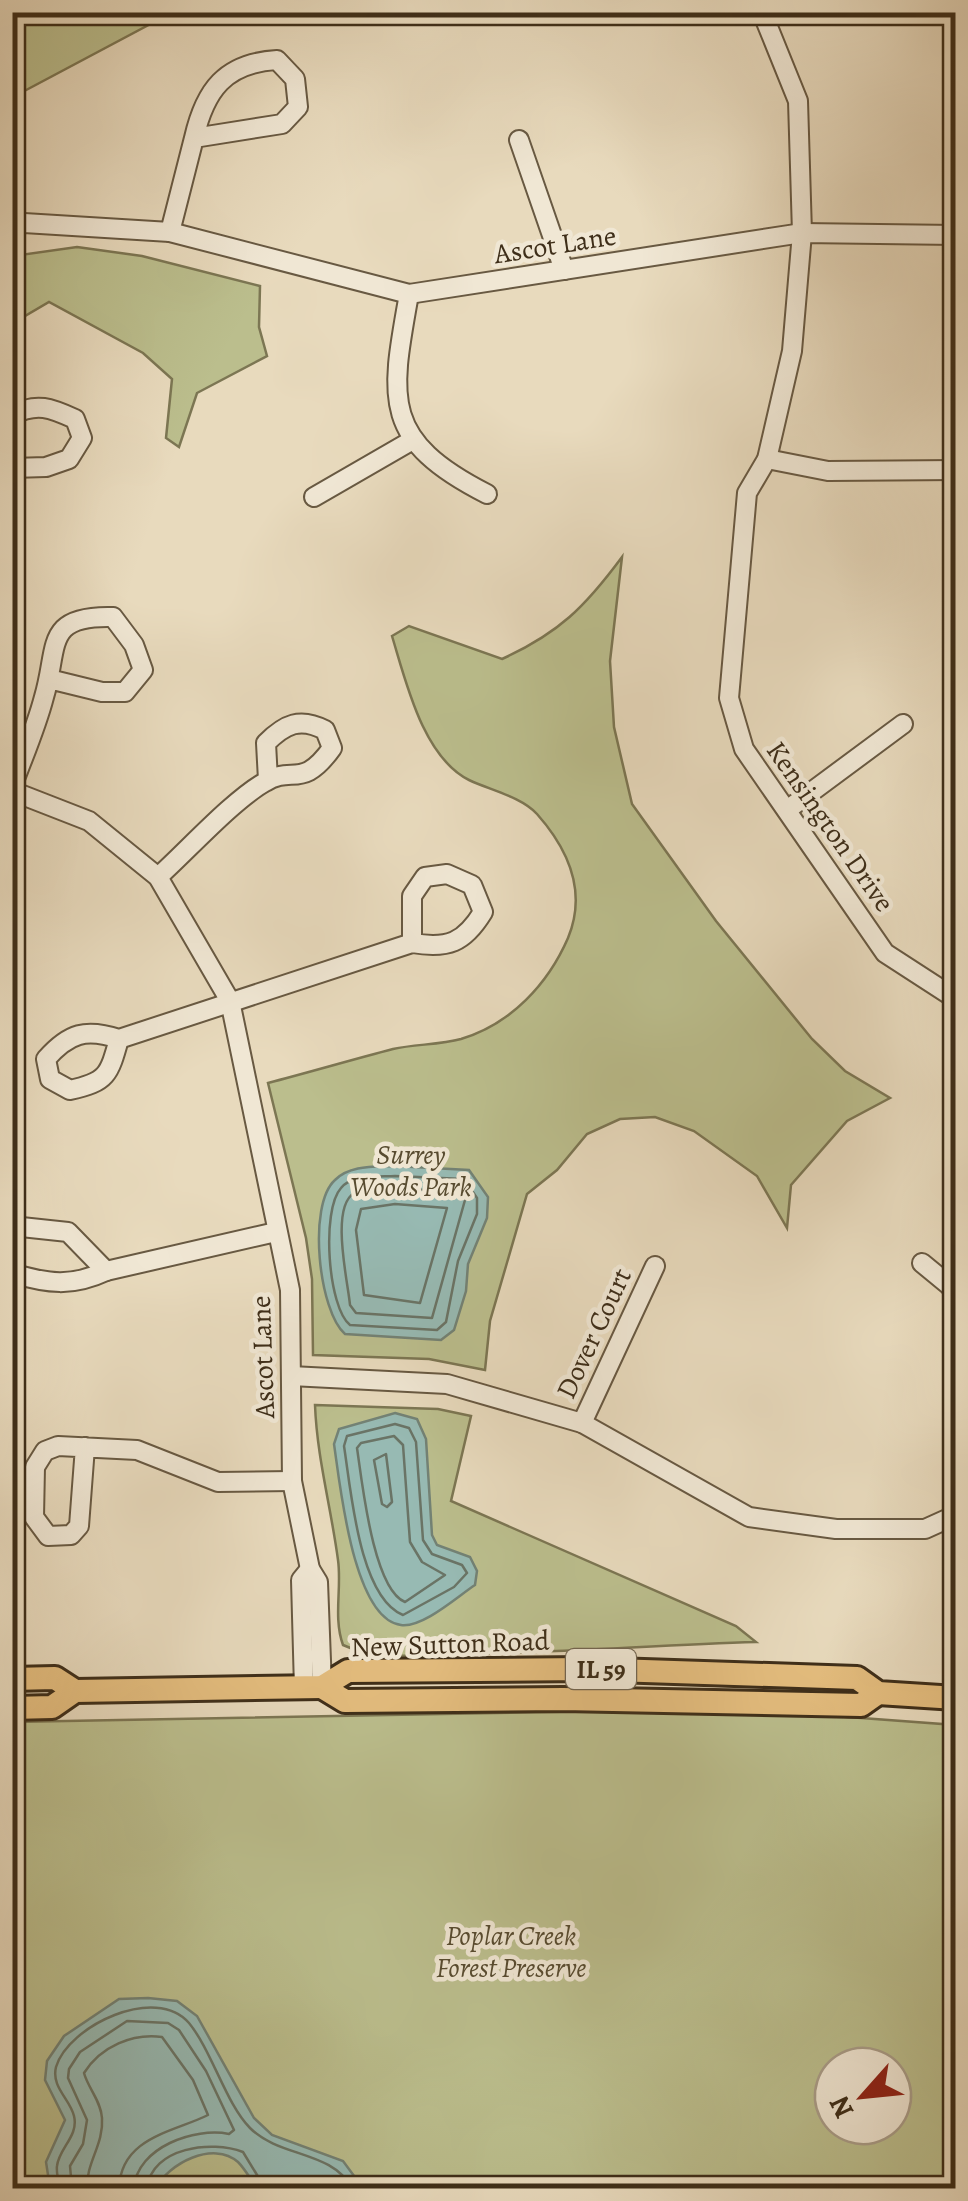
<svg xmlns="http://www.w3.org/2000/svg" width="968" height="2201" viewBox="0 0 968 2201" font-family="Alegreya,serif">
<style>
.green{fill:#bbbe8d;stroke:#7c7653;stroke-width:2.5;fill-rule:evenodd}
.water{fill:#97bab3;stroke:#738275;stroke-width:2.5}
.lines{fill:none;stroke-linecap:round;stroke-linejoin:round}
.shore{stroke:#6a7466;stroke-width:2.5}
.minor-casing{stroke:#685942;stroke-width:22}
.major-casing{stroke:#3e2e19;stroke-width:28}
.minor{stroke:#f0e7d4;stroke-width:18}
.major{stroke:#e4bd7e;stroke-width:22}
.labels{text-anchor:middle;stroke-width:9;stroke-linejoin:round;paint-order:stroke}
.shield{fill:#f0e7d4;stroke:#736651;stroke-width:2.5}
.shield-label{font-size:25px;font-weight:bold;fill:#3e2e19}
.street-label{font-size:28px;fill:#3e2e19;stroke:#f0e7d4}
.park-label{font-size:28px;font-style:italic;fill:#574b30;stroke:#f0e7d4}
</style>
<rect width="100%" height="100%" fill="#e8dabd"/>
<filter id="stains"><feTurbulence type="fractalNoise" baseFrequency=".002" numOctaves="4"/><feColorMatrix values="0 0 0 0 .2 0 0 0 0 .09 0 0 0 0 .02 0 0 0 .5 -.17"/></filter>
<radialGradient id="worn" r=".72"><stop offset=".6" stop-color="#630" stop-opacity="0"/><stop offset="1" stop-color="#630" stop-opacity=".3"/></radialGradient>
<g class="green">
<path d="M13,12H171V13L13,97Z"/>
<path d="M77,247L142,256L260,286L259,327L267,356L197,393L179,447L166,438L172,379L143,353L49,302L13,323V256Z"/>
<path d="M622,557L610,661L614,727L632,804L716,921L812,1039L845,1071L890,1098L847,1121L791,1185L787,1228L757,1176L694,1131L655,1117L620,1119L587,1134L557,1170L527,1194L490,1321L485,1370L429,1359L313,1355L312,1279L306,1238L268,1083C310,1072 351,1060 393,1049C415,1044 439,1045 461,1039C511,1024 548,984 568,938C587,892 568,849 537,814C522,797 490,790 469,780C423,757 406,682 392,636L409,626L502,659C559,633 585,607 622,557Z"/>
<path d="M315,1405L438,1409L471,1416L451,1501L736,1626L756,1642C656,1645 557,1653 457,1654C419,1655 377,1661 343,1645C333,1617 342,1588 338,1560C331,1507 317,1458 315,1405Z"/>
<path d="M601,1711L821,1715L955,1725V2188H13L12,1722ZM833,2066H893V2126H833Z"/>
</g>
<g class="water">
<path d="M394,1166L469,1170L488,1197L487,1218L468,1264L466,1291L454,1330L441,1340L345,1334C319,1312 307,1205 335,1180C350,1165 374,1167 394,1166Z"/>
<path d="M395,1413L417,1419L426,1439L432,1535L437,1545L470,1557L477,1571L475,1585C458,1596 423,1628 401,1625C353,1619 340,1484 334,1444L339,1429Z"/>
<path d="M148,1998L177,2001L197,2016L254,2118L272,2135L343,2161L363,2188H257C251,2180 245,2169 238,2162C213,2140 168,2164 156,2188H50L46,2162L65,2120L45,2080L47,2061L64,2036L119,1999Z"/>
</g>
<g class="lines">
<g class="shore">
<path d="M395,1176L464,1179L477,1198V1214L458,1261L446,1322L437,1330L350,1325C328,1308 321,1210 341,1188C352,1174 379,1177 395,1176Z"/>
<path d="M395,1189L458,1191L465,1200L432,1318L356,1313L350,1305C348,1282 330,1208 354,1193C364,1187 383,1189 395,1189Z"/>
<path d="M395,1204L447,1208L420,1303L364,1295L356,1230L361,1209Z"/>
<path d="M395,1424L409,1428L416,1442L423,1540L432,1554L462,1565L467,1573L454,1587L403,1615C359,1597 351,1490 344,1446L347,1436Z"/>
<path d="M394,1436L403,1445L410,1542L422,1562L445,1575L405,1602C373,1589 362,1481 357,1448L361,1443Z"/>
<path d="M386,1454L392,1502L387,1507L382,1504L374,1460Z"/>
<path d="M59,2188C59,2182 56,2172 57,2166C59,2148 79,2136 74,2116C70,2099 51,2087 56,2067C68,2026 156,1984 189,2023C212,2051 226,2104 250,2128C280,2158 331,2150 352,2188"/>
<path d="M72,2188L70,2166L83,2144L87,2120L68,2078L69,2069L80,2052L127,2021L168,2023L179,2030L206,2071L234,2130L229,2134C195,2127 137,2147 134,2188"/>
<path d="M87,2188C86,2163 104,2144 102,2118C101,2101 88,2088 84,2073C101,2046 133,2033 162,2037L193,2080L208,2115C174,2132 121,2137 119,2188"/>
<path d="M147,2188C152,2147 212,2140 243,2152L265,2188"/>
</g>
<defs>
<g id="minor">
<path d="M764,17L798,101L802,233L792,351L767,459L747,493L729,698L744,749L885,953L956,999"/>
<path d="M519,140L564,270"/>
<path d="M12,227L24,223L170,232L409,294L802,233L956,235"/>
<path d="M170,232L194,138L282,124L298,107L295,79L277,60C225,63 205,90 194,138"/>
<path d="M409,294C390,399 381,440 487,494"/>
<path d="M12,415C37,402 51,408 75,419L82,438L69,459L46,467L12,468"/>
<path d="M767,459L828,471L956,470"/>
<path d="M314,497L411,441"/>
<path d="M12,787C23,757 36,728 44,697C59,647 43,615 113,617L134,645L143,670L125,692H102L49,679"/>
<path d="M12,791L89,821L158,877L230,1001L290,1290L292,1481L310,1569L318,1582L322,1687"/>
<path d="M787,810L903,724"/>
<path d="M158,877C188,850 233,800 265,782C293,765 302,790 332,748L325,730C300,717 285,724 266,743L268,780"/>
<path d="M119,1039C109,1075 107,1082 70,1090L50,1079L46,1059C69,1033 86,1028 119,1039L412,943C448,949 464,943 483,912L472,885L447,874L425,877L412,896V943"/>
<path d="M12,1226L68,1232L106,1271"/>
<path d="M922,1263L950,1286L956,1297"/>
<path d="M12,1273C48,1284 72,1287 106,1271L276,1232"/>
<path d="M291,1376L447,1384L582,1423L749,1517L836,1529H925L956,1515"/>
<path d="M582,1423L655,1266"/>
<path d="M85,1447L79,1526L71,1535L48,1536L34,1517L35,1467L45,1451L58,1446L137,1450L218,1482L292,1481"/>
<path d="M304,1688L301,1580L310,1569"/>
</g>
<g id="major">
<path d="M12,1679L55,1678L75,1691"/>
<path d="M322,1687L345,1701L563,1699L861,1705L878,1693"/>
<path d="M12,1708L52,1707L75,1691L322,1687L348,1671L584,1669L857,1678L878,1693L956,1698"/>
</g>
</defs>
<use href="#minor" class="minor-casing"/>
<use href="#major" class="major-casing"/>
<use href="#minor" class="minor"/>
<use href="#major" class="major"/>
</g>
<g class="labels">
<rect class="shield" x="566" y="1649" width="70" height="40" rx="8"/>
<g class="shield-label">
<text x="601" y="1678">IL 59</text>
</g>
<g class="street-label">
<text transform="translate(555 244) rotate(-9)" y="10">Ascot Lane</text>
<text transform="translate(831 826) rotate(55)" y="10">Kensington Drive</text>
<text transform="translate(593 1333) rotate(-65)" y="10">Dover Court</text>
<text transform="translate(262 1357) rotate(-92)" y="10">Ascot Lane</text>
<text transform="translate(450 1643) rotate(-2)" y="10">New Sutton Road</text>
</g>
<g class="park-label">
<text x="411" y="1164">Surrey<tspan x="411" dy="32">Woods Park</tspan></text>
<text x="511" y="1945">Poplar Creek<tspan x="511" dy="32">Forest Preserve</tspan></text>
</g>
</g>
<rect width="968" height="2201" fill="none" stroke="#e8dabd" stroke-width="50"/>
<rect x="15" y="15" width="938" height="2171" fill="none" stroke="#3e2e19" stroke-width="5"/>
<rect x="25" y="25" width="918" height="2151" fill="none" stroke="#3e2e19" stroke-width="2.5"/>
<g transform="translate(863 2096) rotate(243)"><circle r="48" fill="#f0e7d4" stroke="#a99d89" stroke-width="2.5"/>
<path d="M0-8L18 38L0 25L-18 38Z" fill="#8f2418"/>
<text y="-15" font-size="28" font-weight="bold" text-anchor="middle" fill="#3e2e19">N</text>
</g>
<rect width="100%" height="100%" filter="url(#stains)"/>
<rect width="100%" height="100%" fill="url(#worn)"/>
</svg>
